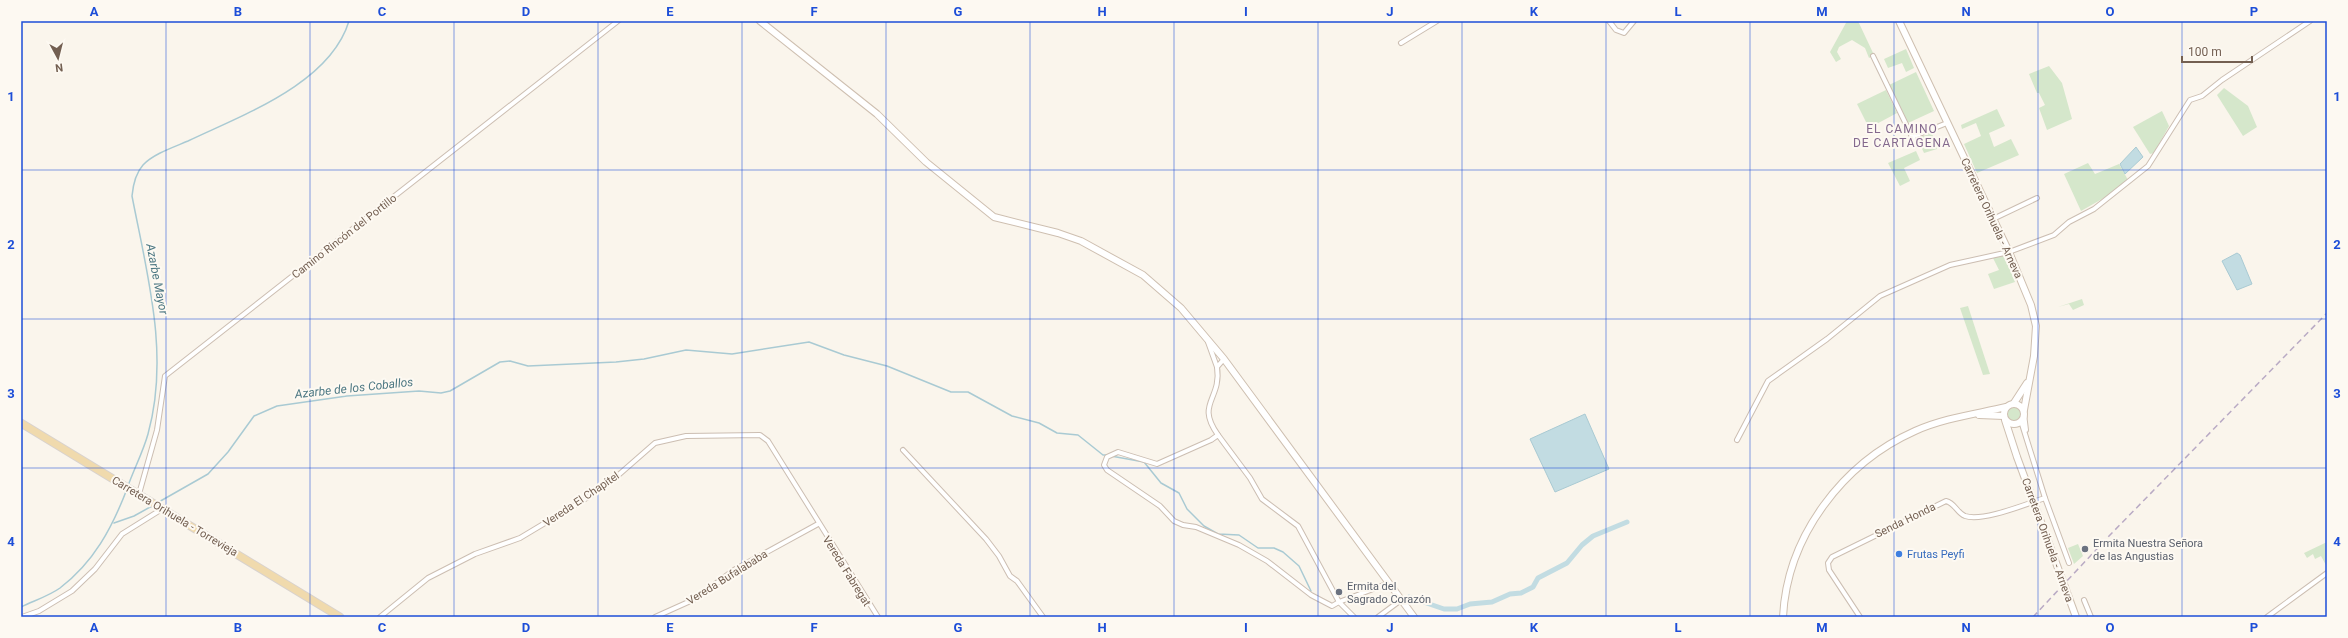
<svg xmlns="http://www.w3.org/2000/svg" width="2348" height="638" viewBox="0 0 2348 638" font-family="Roboto,sans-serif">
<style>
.green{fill:#d5e7cb}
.water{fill:#c2dce2;stroke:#a9cad3}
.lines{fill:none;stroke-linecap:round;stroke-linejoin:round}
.stream{stroke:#a9cad3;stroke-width:1.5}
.canal{stroke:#c2dce2;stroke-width:5}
.street-casing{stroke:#ccbeb2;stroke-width:6}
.secondary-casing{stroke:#cebfb0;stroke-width:8}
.primary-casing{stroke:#d8d2ce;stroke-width:9}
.street{stroke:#fff;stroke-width:4}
.secondary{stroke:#fff;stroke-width:6}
.primary{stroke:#f0daad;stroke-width:7}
.rail{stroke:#b9aac4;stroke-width:1.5;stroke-dasharray:6 4;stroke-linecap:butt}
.secondary-bridge-casing{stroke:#cebfb0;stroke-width:8;stroke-linecap:butt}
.secondary-bridge{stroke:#fff;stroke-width:6}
.grid{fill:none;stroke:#1d4ed8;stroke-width:1;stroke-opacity:0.55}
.worship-dot{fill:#6b7280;stroke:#fdf9f2;stroke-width:1.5}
.shop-dot{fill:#3f7fe0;stroke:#fdf9f2;stroke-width:1.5}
.labels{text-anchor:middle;stroke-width:4;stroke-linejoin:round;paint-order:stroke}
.street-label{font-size:11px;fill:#735f51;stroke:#fdf9f2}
.worship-label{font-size:11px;fill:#5b616d;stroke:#fdf9f2;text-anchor:start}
.shop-label{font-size:11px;fill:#366cbe;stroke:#fdf9f2;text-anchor:start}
.neighbourhood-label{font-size:12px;letter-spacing:1px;fill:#84698e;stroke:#fdf9f2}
.water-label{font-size:12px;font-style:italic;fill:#4d7883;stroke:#fdf9f2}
.neatline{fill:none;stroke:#1d4ed8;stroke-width:1.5}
.grid-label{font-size:13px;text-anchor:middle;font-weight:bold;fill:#1d4ed8}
</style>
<rect width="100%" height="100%" fill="#faf5ec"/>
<g class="green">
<path d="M1847,21H1858L1874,55L1869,58L1865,48L1852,40L1839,47L1837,52L1841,59L1836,62L1830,52Z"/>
<path d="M1906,49L1914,68L1906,72L1902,63L1888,68L1884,59Z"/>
<path d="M2049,66L2062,83L2072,119L2047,130L2039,108L2045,105L2039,93H2037L2029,74Z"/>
<path d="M1916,72L1934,111L1908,123L1889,85Z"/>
<path d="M2224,88L2248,106L2257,127L2243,136L2217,95Z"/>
<path d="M1886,90L1897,113L1869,128L1857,104Z"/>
<path d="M1997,109L2005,126L1989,133L1994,147L2011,139L2019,155L1977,173L1964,144L1981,136L1976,123L1962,129L1961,125Z"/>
<path d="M2162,111L2169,126L2154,153L2150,154L2133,127Z"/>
<path d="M1932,133L1937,149L1924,153L1917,138Z"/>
<path d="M1916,151L1920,160L1904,168L1910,181L1900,186L1888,163Z"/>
<path d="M2088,163L2095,174L2119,164L2128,180L2109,195L2081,211L2064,174Z"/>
<path d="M2004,255L2015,282L1994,289L1988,274L1999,270L1993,258Z"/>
<path d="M2082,299L2084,305L2073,310L2069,304L2058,307Z"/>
<path d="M1968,306L1990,374L1983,375L1960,308Z"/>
<circle cx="2014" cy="414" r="7"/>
<path d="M2327,542V567L2321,556L2315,559L2313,554L2307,558L2304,553Z"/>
<path d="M2078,544L2083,556L2074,564L2068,548Z"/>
</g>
<g class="water">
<path d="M2136,147L2143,157L2125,174L2120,164Z"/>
<path d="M2237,253L2240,255L2252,284L2237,290L2222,261Z"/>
<path d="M1585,414L1609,469L1555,492L1530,439Z"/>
</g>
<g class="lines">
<g class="stream">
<path d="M1111,456L1144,462L1161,483L1179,493L1187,509L1204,526L1218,534L1239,535L1258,548H1274L1283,552L1299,566L1311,591"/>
<path d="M128,486C134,469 143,452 148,434C170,355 147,274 132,196C133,185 135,174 143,165C153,154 174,147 188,141C242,115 330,84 349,21"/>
<path d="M157,503L208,474L228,452L254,416L277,406L347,396L419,391L441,393L450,391L500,362L510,361L528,366L616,362L644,359L686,350L732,354L809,342L844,355L887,366L951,392H968L1012,416L1039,423L1057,433L1078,435L1103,455H1107"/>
<path d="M114,523L134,516L152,506"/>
<path d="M21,607C33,601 49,596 60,588C94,562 112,528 127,489"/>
</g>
<path class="canal" d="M1409,597L1444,609H1457L1470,604L1492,602L1510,594L1521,593L1533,587L1538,578L1567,563L1582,545L1593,536L1627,522"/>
<defs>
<g id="street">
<path d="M1609,21L1616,30L1624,33L1634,21"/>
<path d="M1401,43L1437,21"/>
<path d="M1873,56L1916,145"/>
<path d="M1912,137L1947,123"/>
<path d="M1993,219L2037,198"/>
<path d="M1208,342L1217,367"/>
<path d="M2024,414L2026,430"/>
<path d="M2021,421L2045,498L2069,563"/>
<path d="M1218,435C1195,403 1222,400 1217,367L1224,359"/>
<path d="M1737,440L1768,381L1827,339L1880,296L1950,265L2009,252L2054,235L2069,222L2094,209L2148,166L2190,100L2202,96L2222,80L2310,21"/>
<path d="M903,450L986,539L999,556L1010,576L1017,581L1043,617"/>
<path d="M139,494L157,430L165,376L618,21"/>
<path d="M2084,600L2091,617"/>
<path d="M22,617L39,611L72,591L95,569L122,534L162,509"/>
<path d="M380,617L428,578L475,554L520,538L590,496L615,478L655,443L686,436L760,435L768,441L878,617"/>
<path d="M655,617L695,599L734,570L818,524"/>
<path d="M1354,617L1339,602L1298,526L1262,499L1250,478L1218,435L1211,440L1157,464L1118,452L1107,457L1104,465L1107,470L1160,506L1174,521L1183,525L1196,527L1239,545L1267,561L1311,595L1332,606L1339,602L1389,583"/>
<path d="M1378,617L1401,600"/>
<path d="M1860,617L1829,570L1828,563L1832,557L1946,501C1955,503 1957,513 1965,516C1983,522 2026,504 2045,498"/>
<path d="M2267,617L2327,573"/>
</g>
<g id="secondary">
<path d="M760,21L877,114L926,162L994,217L1058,233L1081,241L1143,275L1181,308L1224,359L1414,617"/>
<path d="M1899,21L2009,252L2031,305L2036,326L2034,356L2024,410"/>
<path d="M2014,403L2027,383"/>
<circle cx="2014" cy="414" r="10"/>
<path d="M1979,415L2004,416"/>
<path d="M2005,420L2017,457"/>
<path d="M1783,617C1787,536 1843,463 1915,431C1944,418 1976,414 2006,407"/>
</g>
<path id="primary" d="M21,423L340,617"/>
</defs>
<use href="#street" class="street-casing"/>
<use href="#secondary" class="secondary-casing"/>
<use href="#primary" class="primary-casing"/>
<use href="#street" class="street"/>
<use href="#secondary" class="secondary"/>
<use href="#primary" class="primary"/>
<path class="rail" d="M2033,617L2110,535L2327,313"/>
<defs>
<path id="secondary-bridge" d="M2017,457L2076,617"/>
</defs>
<use href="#secondary-bridge" class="secondary-bridge-casing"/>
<use href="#secondary-bridge" class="secondary-bridge"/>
</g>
<path class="grid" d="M166,21V617M310,21V617M454,21V617M598,21V617M742,21V617M886,21V617M1030,21V617M1174,21V617M1318,21V617M1462,21V617M1606,21V617M1750,21V617M1894,21V617M2038,21V617M2182,21V617M21,170H2327M21,319H2327M21,468H2327"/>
<g class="worship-dot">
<circle cx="2085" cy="549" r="4"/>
<circle cx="1339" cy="592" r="4"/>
</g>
<circle class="shop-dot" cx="1899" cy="554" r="4"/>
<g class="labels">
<g class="street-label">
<text transform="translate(1992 218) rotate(65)" y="4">Carretera Orihuela - Arneva</text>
<text transform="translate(344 236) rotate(-38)" y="4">Camino Rincón del Portillo</text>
<text transform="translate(581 499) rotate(-34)" y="4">Vereda El Chapitel</text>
<text transform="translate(175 516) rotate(31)" y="4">Carretera Orihuela - Torrevieja</text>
<text transform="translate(1905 520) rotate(-26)" y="4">Senda Honda</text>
<text transform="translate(2048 540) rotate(70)" y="4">Carretera Orihuela - Arneva</text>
<text transform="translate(847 571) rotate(58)" y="4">Vereda Fabregat</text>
<text transform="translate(727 577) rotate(-32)" y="4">Vereda Bufalababa</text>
</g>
<g class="worship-label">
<text x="2093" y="547">Ermita Nuestra Señora<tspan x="2093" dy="13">de las Angustias</tspan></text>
<text x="1347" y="590">Ermita del<tspan x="1347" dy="13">Sagrado Corazón</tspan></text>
</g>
<g class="shop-label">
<text x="1907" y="558">Frutas Peyfi</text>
</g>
<g class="neighbourhood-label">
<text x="1902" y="133">EL CAMINO<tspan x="1902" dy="14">DE CARTAGENA</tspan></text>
</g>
<g class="water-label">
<text transform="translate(157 279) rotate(79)" y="4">Azarbe Mayor</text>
<text transform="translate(354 388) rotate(-6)" y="4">Azarbe de los Coballos</text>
</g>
</g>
<rect width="2348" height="638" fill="none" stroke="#fdf9f2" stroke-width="44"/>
<g transform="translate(58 58) rotate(173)" stroke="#fdf9f2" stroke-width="3" paint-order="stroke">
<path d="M0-3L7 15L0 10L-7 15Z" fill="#735f51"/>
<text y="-6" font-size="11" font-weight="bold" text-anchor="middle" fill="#735f51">N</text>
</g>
<path d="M2182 56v6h70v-6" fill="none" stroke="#735f51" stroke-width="2"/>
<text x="2188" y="56" font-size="12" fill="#735f51" stroke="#fdf9f2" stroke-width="3" paint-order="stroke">100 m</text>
<rect x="22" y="22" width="2304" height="594" class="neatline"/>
<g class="grid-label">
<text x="94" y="16">A</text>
<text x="238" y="16">B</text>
<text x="382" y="16">C</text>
<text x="526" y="16">D</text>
<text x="670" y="16">E</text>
<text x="814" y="16">F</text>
<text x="958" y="16">G</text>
<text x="1102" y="16">H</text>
<text x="1246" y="16">I</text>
<text x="1390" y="16">J</text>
<text x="1534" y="16">K</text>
<text x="1678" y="16">L</text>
<text x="1822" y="16">M</text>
<text x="1966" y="16">N</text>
<text x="2110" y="16">O</text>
<text x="2254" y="16">P</text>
<text x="11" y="101">1</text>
<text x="2337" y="101">1</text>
<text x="11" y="249">2</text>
<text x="2337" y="249">2</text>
<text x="11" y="398">3</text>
<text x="2337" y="398">3</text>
<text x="11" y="546">4</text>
<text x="2337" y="546">4</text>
<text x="94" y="632">A</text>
<text x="238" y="632">B</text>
<text x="382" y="632">C</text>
<text x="526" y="632">D</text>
<text x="670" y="632">E</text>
<text x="814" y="632">F</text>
<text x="958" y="632">G</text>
<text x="1102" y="632">H</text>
<text x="1246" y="632">I</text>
<text x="1390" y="632">J</text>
<text x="1534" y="632">K</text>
<text x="1678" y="632">L</text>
<text x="1822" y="632">M</text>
<text x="1966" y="632">N</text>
<text x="2110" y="632">O</text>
<text x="2254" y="632">P</text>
</g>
</svg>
